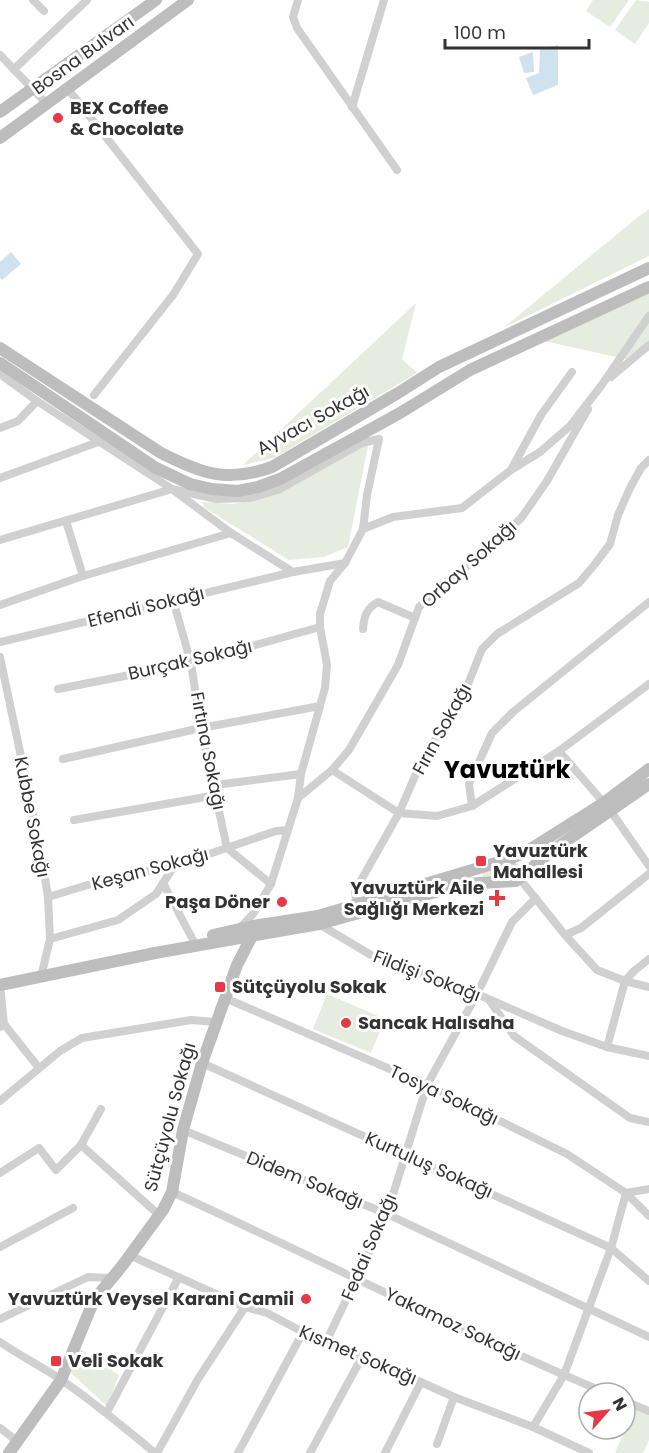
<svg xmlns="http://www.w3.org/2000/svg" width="649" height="1453" viewBox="0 0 649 1453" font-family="Poppins,sans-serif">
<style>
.green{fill:#e6ecdf}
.water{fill:#cfe2ee}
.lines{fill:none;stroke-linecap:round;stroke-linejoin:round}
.street{stroke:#d0d0d0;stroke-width:8}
.secondary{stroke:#bdbdbd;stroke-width:12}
.poi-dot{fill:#e63946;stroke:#fff;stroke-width:2}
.labels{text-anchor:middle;stroke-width:6;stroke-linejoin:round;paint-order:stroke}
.street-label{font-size:18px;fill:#333;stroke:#fff}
.poi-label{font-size:18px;font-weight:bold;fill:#333;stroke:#fff;text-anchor:start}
.district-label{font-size:24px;font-weight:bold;fill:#000;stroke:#fff}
</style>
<rect width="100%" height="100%" fill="#fff"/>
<g class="green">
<path d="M593,0H629L610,27L586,11Z"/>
<path d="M636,0L649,2V23L635,44L615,30Z"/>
<path d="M649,209V256L503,328L638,217Z"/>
<path d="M649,291V351L630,360L544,341Z"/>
<path d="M416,303L402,359L417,373L274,458L243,465Z"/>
<path d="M368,446L348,547L323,557L289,560L205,508L202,502L234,504L279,493L356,447Z"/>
<path d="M500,869L505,870L507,878H483L482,871Z"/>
<path d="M327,994L385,1019L371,1053L313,1029Z"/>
<path d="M79,1348L119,1375L107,1406L70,1372Z"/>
<path d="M634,1408L649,1414V1440L643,1453H615Z"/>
</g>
<g class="water">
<path d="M558,45V85L533,95L526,78L539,73L540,49Z"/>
<path d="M533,52L534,72L524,73L519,57Z"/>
<path d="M11,252L21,264L2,280L0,278V262Z"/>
</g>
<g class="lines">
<g class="street">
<path d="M33,0L44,11"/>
<path d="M298,0L293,17L297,28L397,170"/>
<path d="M0,55L47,104"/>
<path d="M14,69L87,0"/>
<path d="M68,89L198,254L173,295L94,395"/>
<path d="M352,107L384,0"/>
<path d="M0,374L37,401L172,489L231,533L293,572L345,563"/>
<path d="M611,377L649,345"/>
<path d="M0,428L18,421L37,401"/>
<path d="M512,468L541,415L572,372"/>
<path d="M0,478L101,441"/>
<path d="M66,521L83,576"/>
<path d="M0,540L172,489L216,499L250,498L278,490L362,443L379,439L367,495L363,529"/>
<path d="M173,600L191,663L201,728L227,848L271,884"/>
<path d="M0,605L83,576L231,533"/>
<path d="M363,629C364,616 367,608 378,602L415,618"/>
<path d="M0,642L293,572"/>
<path d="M0,657L39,842L48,897L50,939L41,977"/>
<path d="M58,689L191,663L320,627"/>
<path d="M559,751L610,810L649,866"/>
<path d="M63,759L201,728L320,706"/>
<path d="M332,770L399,813L437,816L472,806L559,751L649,684"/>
<path d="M215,785L301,774"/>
<path d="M298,798L332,770L349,750L398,665L419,607L451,578L492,547L522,517L547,481L588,409"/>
<path d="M472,806L469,784L492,733L513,712L649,602"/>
<path d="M74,820L217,795"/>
<path d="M509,859L520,879L565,935L597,970L625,981L649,987"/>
<path d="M163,883L193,940"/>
<path d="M48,897L111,878L174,866L276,831L287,830"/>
<path d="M357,910L355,891L399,813L415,776L438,735L455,711L464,694L482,649L497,634L579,583L595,564L610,544L618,515L630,488L641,468L649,460"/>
<path d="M318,922L319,924L371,955L477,994L562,1031L607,1047L649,1056"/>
<path d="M239,929L253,914L271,884L298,798L301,774L325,688L327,665L320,627V614L330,581L345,563L363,529L393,517L462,508L511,470L540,452L570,426L601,386L649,316"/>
<path d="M565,935L581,928L649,874"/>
<path d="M50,939L118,920L156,894L174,866"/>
<path d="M0,985L4,1024L0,1027"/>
<path d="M225,998L427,1085L567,1154L626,1193L649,1216"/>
<path d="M490,1001L514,1036L630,1118L649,1122"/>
<path d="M4,1024L39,1068"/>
<path d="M607,1047L625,981L634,971L649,959"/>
<path d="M202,1063L611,1248L649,1281"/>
<path d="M0,1101L60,1051L82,1038L191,1020L215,1022"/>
<path d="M183,1130L387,1214L649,1337"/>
<path d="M81,1145L101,1109"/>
<path d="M0,1173L39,1148L56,1170L81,1145L159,1215"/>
<path d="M172,1192C317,1258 459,1331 606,1393"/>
<path d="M0,1247L73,1208"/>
<path d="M129,1255L245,1307L267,1313L303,1332L327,1340L454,1397L533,1427L589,1453"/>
<path d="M0,1319L88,1277L111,1278"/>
<path d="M327,1340L387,1214L427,1085L477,994L512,922L536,898"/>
<path d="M0,1342C20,1356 43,1367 63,1381C95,1403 125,1428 155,1453"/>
<path d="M625,1401L649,1411"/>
<path d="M107,1412L179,1277"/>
<path d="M533,1427L564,1375L611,1248L626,1193L649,1189"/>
<path d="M0,1428L17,1441"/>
<path d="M437,1444L454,1397"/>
<path d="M157,1453L198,1379L245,1307"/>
<path d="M238,1453L303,1332"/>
<path d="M310,1453L362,1357"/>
<path d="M385,1453L421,1382"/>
</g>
<g class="secondary">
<path d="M0,112L156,0"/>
<path d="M0,138L188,0"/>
<path d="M0,348L161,453C203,474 227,483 272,467L398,393L439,367L649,268"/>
<path d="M0,363L156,468L190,484L212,489L238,491L258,487L280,479L400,413L470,370L649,287"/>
<path d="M213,935L253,926L318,916L509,859L524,853L602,804L649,769"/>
<path d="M0,985L155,953L319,924L465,884L516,881L553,850L649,784"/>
<path d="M9,1453L61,1380L94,1300L122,1266L163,1210L172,1192L183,1130L202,1063L237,965L252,936L253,926"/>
</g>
</g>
<g class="poi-dot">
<circle cx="58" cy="118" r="6"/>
<rect x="475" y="855" width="12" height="12" rx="3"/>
<path d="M494 889h6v6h6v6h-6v6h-6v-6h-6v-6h6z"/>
<circle cx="282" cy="902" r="6"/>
<rect x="214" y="981" width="12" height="12" rx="3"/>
<circle cx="346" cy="1023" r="6"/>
<circle cx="306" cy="1299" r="6"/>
<rect x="50" y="1355" width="12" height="12" rx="3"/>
</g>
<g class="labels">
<g class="street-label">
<text transform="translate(83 55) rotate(-36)" y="6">Bosna Bulvarı</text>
<text transform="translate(313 420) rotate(-29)" y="6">Ayvacı Sokağı</text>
<text transform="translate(469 564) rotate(-42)" y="6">Orbay Sokağı</text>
<text transform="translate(146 607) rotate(-14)" y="6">Efendi Sokağı</text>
<text transform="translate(190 660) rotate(-13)" y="6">Burçak Sokağı</text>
<text transform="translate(442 729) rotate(-61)" y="6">Fırın Sokağı</text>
<text transform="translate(208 751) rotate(79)" y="6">Fırtına Sokağı</text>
<text transform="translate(32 817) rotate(79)" y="6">Kubbe Sokağı</text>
<text transform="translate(150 869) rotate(-15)" y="6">Keşan Sokağı</text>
<text transform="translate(427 976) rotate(21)" y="6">Fildişi Sokağı</text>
<text transform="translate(444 1095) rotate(25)" y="6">Tosya Sokağı</text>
<text transform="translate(170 1117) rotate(-75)" y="6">Sütçüyolu Sokağı</text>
<text transform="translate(429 1165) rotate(24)" y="6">Kurtuluş Sokağı</text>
<text transform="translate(305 1180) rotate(22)" y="6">Didem Sokağı</text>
<text transform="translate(369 1247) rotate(-67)" y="6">Fedai Sokağı</text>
<text transform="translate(453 1324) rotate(25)" y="6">Yakamoz Sokağı</text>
<text transform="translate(358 1355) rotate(23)" y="6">Kısmet Sokağı</text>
</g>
<g class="poi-label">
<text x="70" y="114">BEX Coffee<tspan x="70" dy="21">&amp; Chocolate</tspan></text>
<text x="493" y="857">Yavuztürk<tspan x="493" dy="21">Mahallesi</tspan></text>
<text x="484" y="894" text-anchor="end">Yavuztürk Aile<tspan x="484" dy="21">Sağlığı Merkezi</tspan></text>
<text x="270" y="908" text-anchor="end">Paşa Döner</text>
<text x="232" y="993">Sütçüyolu Sokak</text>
<text x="358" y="1029">Sancak Halısaha</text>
<text x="294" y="1305" text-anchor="end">Yavuztürk Veysel Karani Camii</text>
<text x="68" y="1367">Veli Sokak</text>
</g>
<g class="district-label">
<text x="507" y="778">Yavuztürk</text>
</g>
</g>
<g transform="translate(607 1411) rotate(62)"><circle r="28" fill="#ffffff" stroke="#adadad" stroke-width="1.5"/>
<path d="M0-4.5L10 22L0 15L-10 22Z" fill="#e63946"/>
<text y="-9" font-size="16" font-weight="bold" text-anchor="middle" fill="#333333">N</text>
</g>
<path d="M445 39v9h144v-9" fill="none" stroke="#333333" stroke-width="3"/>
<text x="454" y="39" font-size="18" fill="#333333" stroke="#ffffff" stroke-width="4.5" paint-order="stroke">100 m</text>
</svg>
